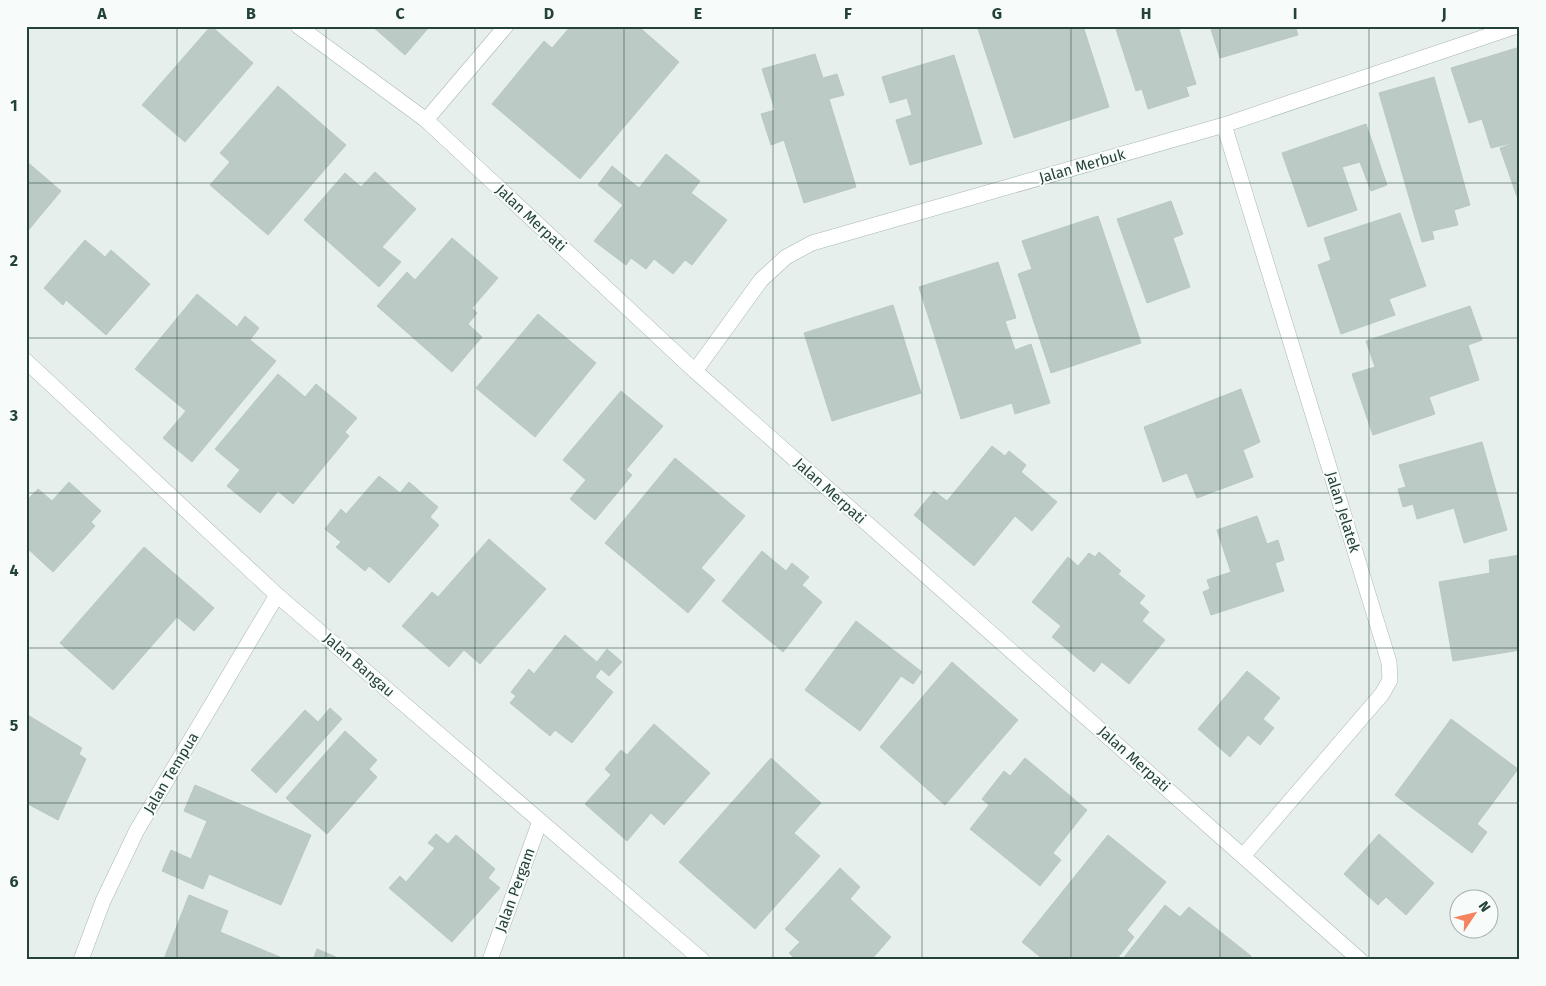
<svg xmlns="http://www.w3.org/2000/svg" width="1546" height="986" viewBox="0 0 1546 986" font-family="'Fira Sans',sans-serif">
<style>
.building{fill:#bbcac4;stroke:#b8c9c2}
.lines{fill:none;stroke-linecap:round;stroke-linejoin:round}
.street-casing{stroke:#a8b8b2;stroke-width:16}
.street{stroke:#fff;stroke-width:15}
.grid{fill:none;stroke:#24423a;stroke-width:1;stroke-opacity:0.55}
.labels{text-anchor:middle;stroke-width:4;stroke-linejoin:round;paint-order:stroke}
.street-label{font-size:15px;fill:#24423a;stroke:#f7fbf9}
.neatline{fill:none;stroke:#24423a;stroke-width:2}
.grid-label{font-size:16px;text-anchor:middle;font-weight:bold;fill:#24423a}
</style>
<rect width="100%" height="100%" fill="#e6efeb"/>
<g class="building">
<path d="M211,26L253,63L185,142L142,105Z"/>
<path d="M372,26H430L405,55Z"/>
<path d="M571,26H638L679,62L580,179L492,104L544,41L552,48Z"/>
<path d="M977,26H1083L1109,107L1014,138Z"/>
<path d="M1115,26H1178L1196,84L1186,87L1189,96L1148,109L1142,89L1136,91Z"/>
<path d="M1210,26H1295L1298,35L1220,58Z"/>
<path d="M1520,47V141L1491,148L1482,119L1469,123L1451,68Z"/>
<path d="M815,54L823,78L837,74L844,95L829,99L856,187L804,203L784,140L771,145L761,114L775,110L762,69Z"/>
<path d="M954,55L982,144L910,165L896,120L912,115L907,98L890,103L882,77Z"/>
<path d="M1434,77L1470,205L1454,210L1458,225L1432,231L1434,239L1422,242L1379,93Z"/>
<path d="M278,86L346,145L268,235L210,185L230,162L220,153Z"/>
<path d="M1366,124L1387,185L1371,191L1360,162L1342,167L1357,210L1308,227L1282,153Z"/>
<path d="M1520,141V205L1500,148Z"/>
<path d="M666,154L700,181L691,193L727,220L692,265L685,260L673,274L654,259L646,269L631,258L626,265L594,241L623,205L598,185L612,166L639,188Z"/>
<path d="M26,161L61,191L26,233Z"/>
<path d="M375,172L416,209L382,247L401,262L379,287L304,220L345,173L361,187Z"/>
<path d="M1171,201L1183,234L1173,238L1190,287L1147,303L1117,219Z"/>
<path d="M1400,213L1426,286L1389,299L1395,315L1341,334L1318,265L1331,260L1324,238Z"/>
<path d="M1098,216L1141,343L1051,373L1018,274L1032,269L1022,241Z"/>
<path d="M452,238L498,278L472,308L477,313L468,324L482,337L452,372L377,306L407,272L415,280Z"/>
<path d="M85,240L105,257L111,250L150,284L106,335L66,300L63,305L44,288Z"/>
<path d="M998,262L1016,318L1005,321L1015,350L1031,344L1050,403L1015,414L1012,403L961,419L919,287Z"/>
<path d="M197,294L237,327L245,316L259,328L250,340L276,361L192,462L163,438L186,411L135,369Z"/>
<path d="M893,305L921,393L832,421L804,333Z"/>
<path d="M1470,306L1482,340L1468,345L1479,380L1429,397L1435,414L1373,435L1352,374L1375,367L1366,341Z"/>
<path d="M538,314L596,363L535,437L476,388Z"/>
<path d="M278,374L305,397L316,384L357,418L345,432L349,436L293,504L278,491L260,513L227,486L240,470L215,449Z"/>
<path d="M1241,389L1260,442L1243,450L1253,477L1197,498L1187,473L1163,482L1144,427Z"/>
<path d="M621,391L663,426L626,470L632,475L595,520L570,499L586,480L563,460Z"/>
<path d="M1482,442L1507,530L1464,543L1454,508L1417,519L1413,504L1403,507L1398,489L1406,487L1399,465Z"/>
<path d="M992,446L1005,456L1009,451L1026,465L1021,472L1057,502L1032,531L1015,516L974,566L914,515L934,491L947,501Z"/>
<path d="M675,458L745,516L701,568L715,580L688,613L605,543Z"/>
<path d="M379,476L400,493L409,482L438,507L430,517L439,525L389,583L369,566L365,571L336,547L341,542L325,529L341,509L346,514Z"/>
<path d="M69,482L101,511L91,522L95,526L53,572L26,547V501L38,489L52,501Z"/>
<path d="M1257,516L1267,544L1278,540L1284,560L1275,563L1284,591L1211,615L1203,592L1210,589L1207,580L1231,572L1217,530Z"/>
<path d="M489,539L546,589L480,664L464,650L449,667L402,626L432,592L438,597Z"/>
<path d="M144,547L214,608L194,631L177,617L113,690L60,643Z"/>
<path d="M762,551L786,571L792,563L809,577L802,585L822,602L783,652L722,601Z"/>
<path d="M1099,552L1121,571L1118,574L1145,596L1139,603L1149,612L1142,621L1165,640L1129,684L1102,662L1094,672L1052,637L1061,626L1032,602L1068,557L1078,566L1089,553L1095,557Z"/>
<path d="M1520,555V650L1453,661L1439,582L1490,573L1489,560Z"/>
<path d="M856,621L922,672L913,684L901,676L860,731L805,690Z"/>
<path d="M565,635L597,662L607,649L622,662L609,676L601,669L595,677L613,692L572,743L555,730L550,736L510,703L516,696L511,692L529,669L534,674Z"/>
<path d="M952,662L1018,720L945,805L880,747Z"/>
<path d="M1247,671L1280,698L1263,719L1274,728L1260,745L1248,735L1230,757L1198,729Z"/>
<path d="M330,708L342,719L276,793L251,770L305,710L318,722Z"/>
<path d="M26,714L82,748L79,754L86,759L58,820L26,803Z"/>
<path d="M1451,719L1518,769L1477,824L1487,832L1472,853L1395,795Z"/>
<path d="M654,724L710,773L664,825L651,813L627,841L585,804L611,775L605,769L621,750L627,755Z"/>
<path d="M345,731L377,760L369,769L377,777L327,834L286,798Z"/>
<path d="M771,758L821,803L794,833L820,856L755,929L679,862Z"/>
<path d="M1025,758L1087,810L1053,853L1061,860L1040,886L970,829L989,805L982,799L1004,771L1010,776Z"/>
<path d="M195,785L311,835L281,905L209,874L203,889L162,871L171,850L191,859L207,821L184,811Z"/>
<path d="M436,834L448,844L456,835L495,869L488,878L500,888L452,942L389,888L400,876L406,882L435,848L428,843Z"/>
<path d="M1379,834L1434,883L1406,915L1386,897L1378,905L1344,874Z"/>
<path d="M1108,835L1166,882L1127,930L1134,937L1116,960H1044L1022,942Z"/>
<path d="M840,868L860,887L850,899L891,937L871,960H796L789,953L800,942L785,929Z"/>
<path d="M189,895L228,911L220,932L287,960L164,959Z"/>
<path d="M1165,905L1180,917L1189,907L1251,956L1248,960H1122Z"/>
<path d="M317,949L343,960H313Z"/>
</g>
<g class="lines">
<defs>
<g id="street">
<path d="M298,26L426,120L695,371L1360,960"/>
<path d="M426,120L506,26"/>
<path d="M1224,125L1389,662L1390,680L1382,694L1243,856"/>
<path d="M26,361L277,595L702,960"/>
<path d="M695,371L761,280L786,257L812,243L1224,125L1517,26"/>
<path d="M81,960L103,901L137,830L277,595"/>
<path d="M490,960L540,821"/>
</g>
</defs>
<use href="#street" class="street-casing"/>
<use href="#street" class="street"/>
</g>
<path class="grid" d="M177,26V960M326,26V960M475,26V960M624,26V960M773,26V960M922,26V960M1071,26V960M1220,26V960M1369,26V960M26,183H1520M26,338H1520M26,493H1520M26,648H1520M26,803H1520"/>
<g class="labels">
<g class="street-label">
<text transform="translate(1082 166) rotate(-16)" y="5">Jalan Merbuk</text>
<text transform="translate(531 218) rotate(43)" y="5">Jalan Merpati</text>
<text transform="translate(830 491) rotate(42)" y="5">Jalan Merpati</text>
<text transform="translate(1343 512) rotate(73)" y="5">Jalan Jelatek</text>
<text transform="translate(359 665) rotate(41)" y="5">Jalan Bangau</text>
<text transform="translate(1134 759) rotate(42)" y="5">Jalan Merpati</text>
<text transform="translate(171 773) rotate(-59)" y="5">Jalan Tempua</text>
<text transform="translate(515 890) rotate(-70)" y="5">Jalan Pergam</text>
</g>
</g>
<rect width="1546" height="986" fill="none" stroke="#f7fbf9" stroke-width="55"/>
<g transform="translate(1474 914) rotate(55)"><circle r="24" fill="#f7fbf9" stroke="#a3b1ad"/>
<path d="M0-4L9 19L0 12L-9 19Z" fill="#f4845f"/>
<text y="-8" font-size="14" font-weight="bold" text-anchor="middle" fill="#24423a">N</text>
</g>
<rect x="28" y="28" width="1490" height="930" class="neatline"/>
<g class="grid-label">
<text x="102" y="19">A</text>
<text x="251" y="19">B</text>
<text x="400" y="19">C</text>
<text x="549" y="19">D</text>
<text x="698" y="19">E</text>
<text x="848" y="19">F</text>
<text x="997" y="19">G</text>
<text x="1146" y="19">H</text>
<text x="1295" y="19">I</text>
<text x="1444" y="19">J</text>
<text x="14" y="111">1</text>
<text x="14" y="266">2</text>
<text x="14" y="421">3</text>
<text x="14" y="576">4</text>
<text x="14" y="731">5</text>
<text x="14" y="887">6</text>
</g>
</svg>
